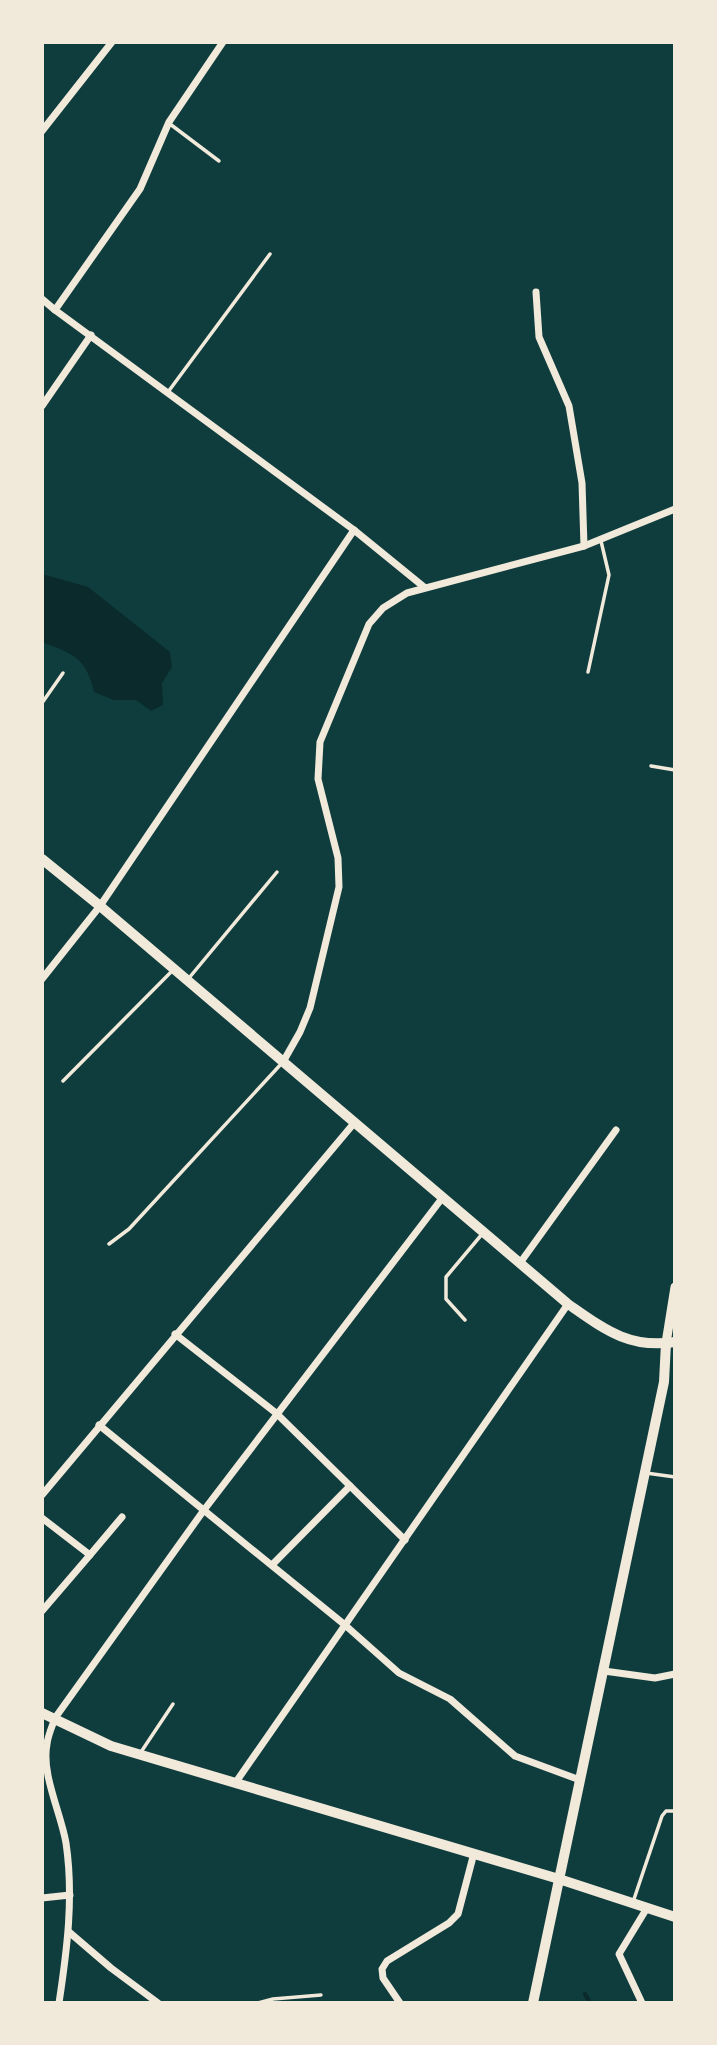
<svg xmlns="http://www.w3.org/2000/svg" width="717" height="2045" viewBox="0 0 717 2045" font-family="'Source Sans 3',sans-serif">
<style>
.water{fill:#0a2a2b}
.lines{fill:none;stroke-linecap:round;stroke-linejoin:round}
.stream{stroke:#0a2a2b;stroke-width:4.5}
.service{stroke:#f1e9da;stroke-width:3.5}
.minor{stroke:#f1e9da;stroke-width:7}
.tertiary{stroke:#f1e9da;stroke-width:9}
.secondary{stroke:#f1e9da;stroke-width:10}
.primary{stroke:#f1e9da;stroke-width:10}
</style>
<rect width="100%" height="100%" fill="#0f3d3e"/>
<path class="water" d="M42,574L88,587L170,652L172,667L162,683L163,705L151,711L136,700H114L94,692C86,657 73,654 42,642Z"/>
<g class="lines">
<path class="stream" d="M585,1994L590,2003"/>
<g class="service">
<path d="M170,124L219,161"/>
<path d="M168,392L270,254"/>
<path d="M588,672L609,575L601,541"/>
<path d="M42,703L63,673"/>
<path d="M651,766L675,770"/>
<path d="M189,978L277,872"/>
<path d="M63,1081L173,970"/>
<path d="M109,1244L129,1229L282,1063"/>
<path d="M465,1320L446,1299V1277L483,1233"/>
<path d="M646,1473L675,1477"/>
<path d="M141,1752L173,1704"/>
<path d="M633,1902L662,1816L666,1811H675"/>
<path d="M258,2003L273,1999L321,1995"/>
</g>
<g class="minor">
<path d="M223,42L169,122L140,189L55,310L354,530L424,587"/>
<path d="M42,131L112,42"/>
<path d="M536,292L539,337L569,406L582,483L584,546"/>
<path d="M42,299L55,310"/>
<path d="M42,406L91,335"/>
<path d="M42,979L100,906L354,530"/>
<path d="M283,1062L300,1032L310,1008L339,887L338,858L318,779L320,742L369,624L383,608L407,593L584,546L675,509"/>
<path d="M520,1263L616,1130"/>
<path d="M175,1334L276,1413L405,1540"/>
<path d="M99,1425L345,1625L399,1673L450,1699L515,1756L580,1780"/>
<path d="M42,1495L355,1122"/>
<path d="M42,1518L90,1555L42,1611"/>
<path d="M90,1555L122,1517"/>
<path d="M272,1565L350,1486"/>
<path d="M604,1671L655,1678L675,1674"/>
<path d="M236,1782L568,1304"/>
<path d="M42,1898L70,1895"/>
<path d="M69,1932L111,1968L158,2003"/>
<path d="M59,2003C67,1950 74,1897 66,1843C61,1813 41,1774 47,1744C48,1735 52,1727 55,1718L204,1510L443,1197"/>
<path d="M400,2003L383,1978L382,1969L387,1961L449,1923L458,1914L474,1853"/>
<path d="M642,2003L619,1954L647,1908"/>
</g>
<path class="tertiary" d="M666,1343L675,1287"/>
<g class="secondary">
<path d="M42,1713L111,1746L559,1879L675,1917"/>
<path d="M533,2003L664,1382L666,1343"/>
</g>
<path class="primary" d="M42,859L100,906L568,1304C604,1329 629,1349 675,1342"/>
</g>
<rect width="717" height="2045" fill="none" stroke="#f1e9da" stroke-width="88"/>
</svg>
